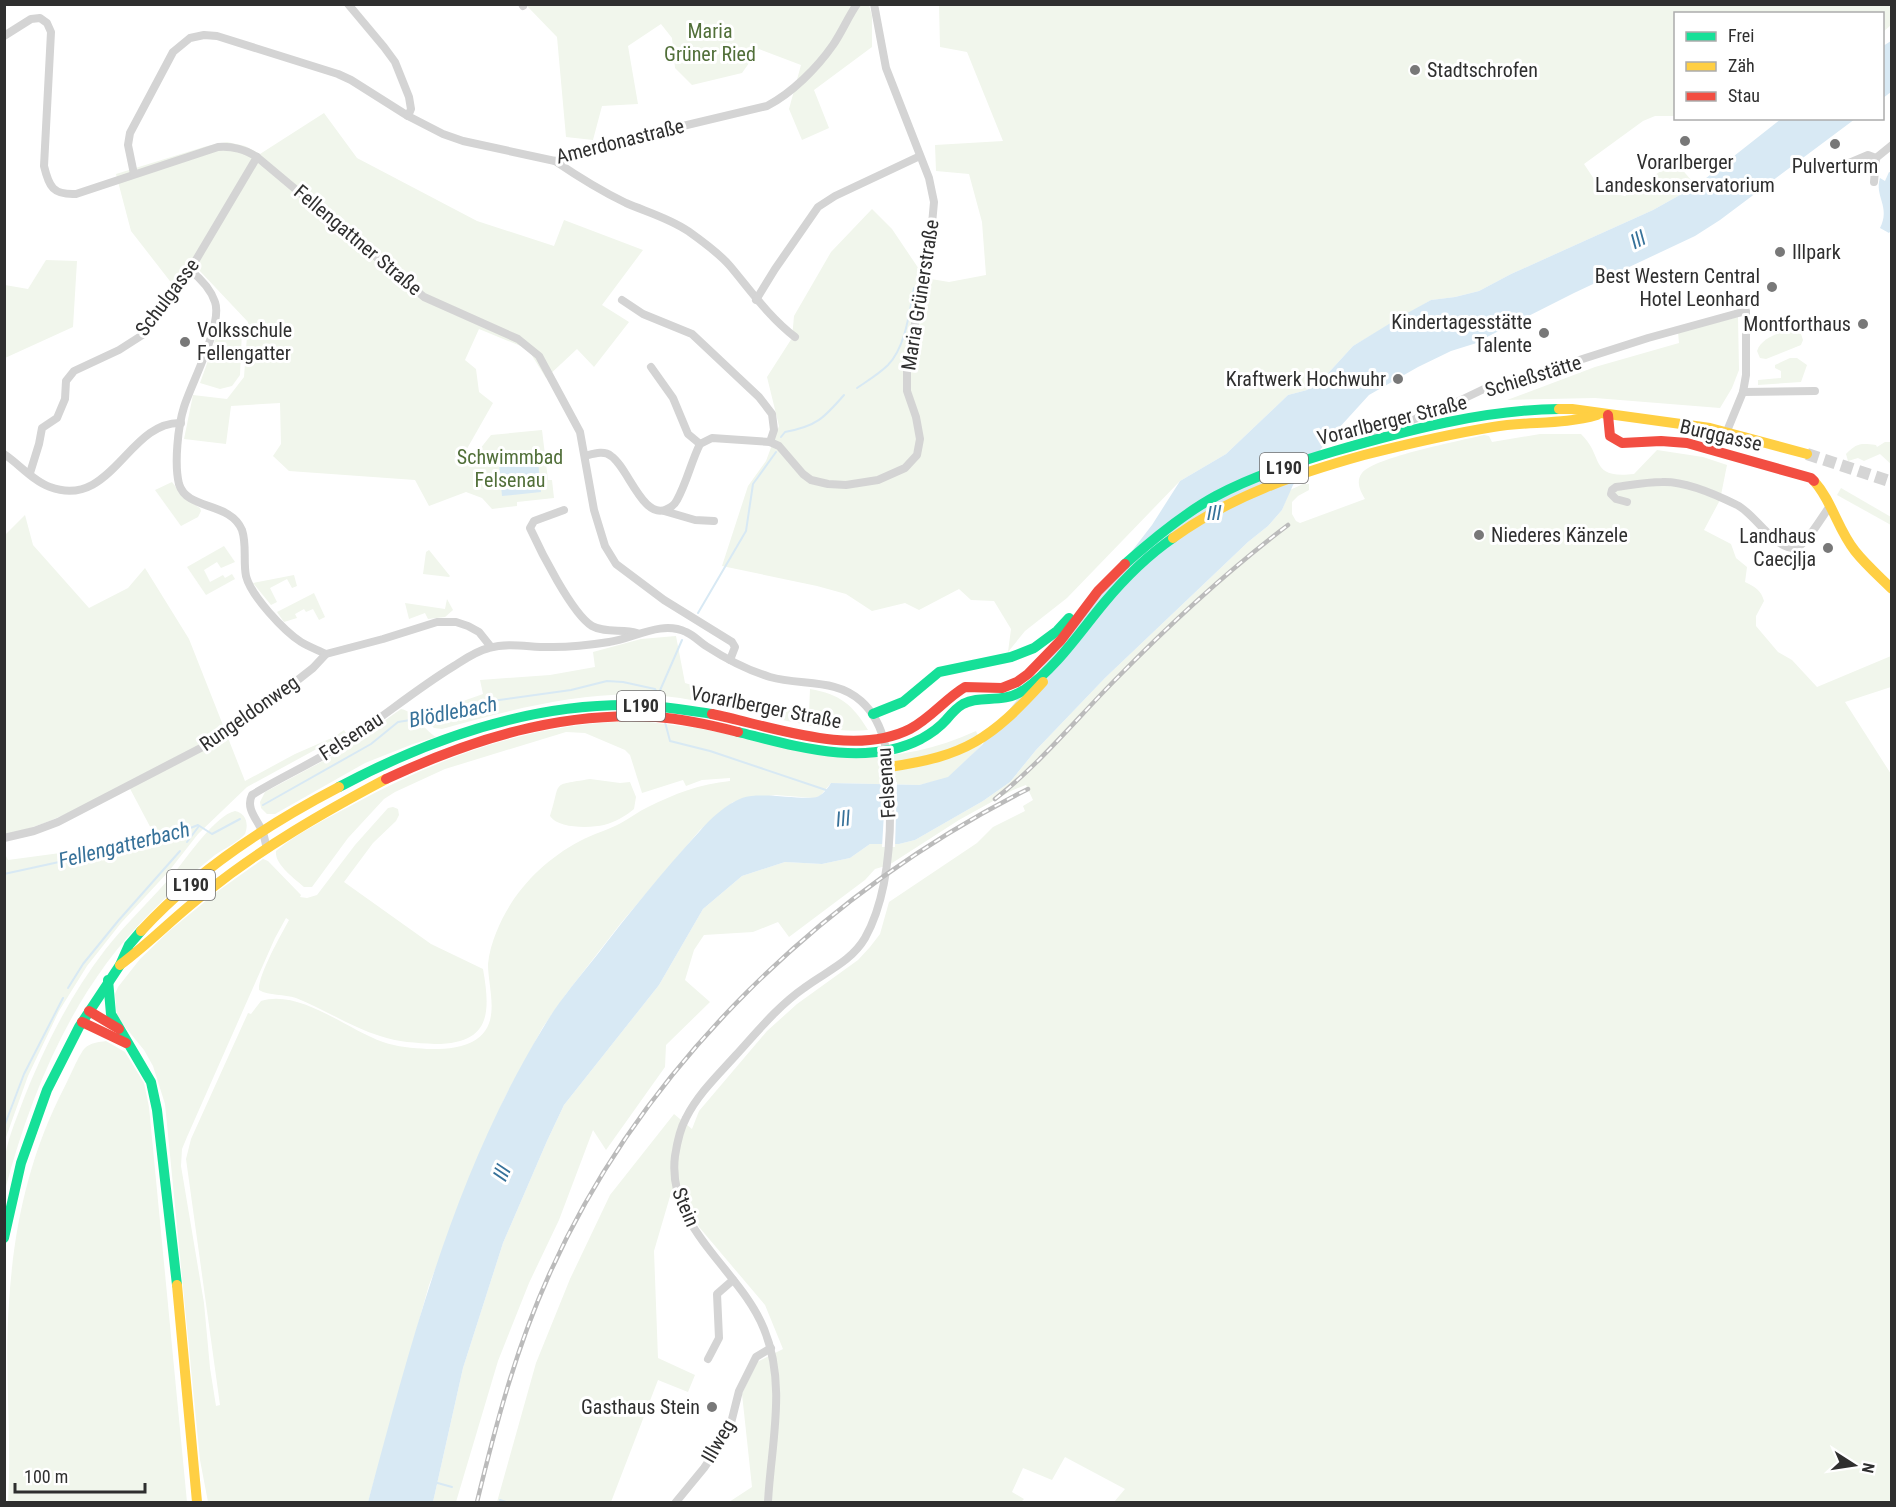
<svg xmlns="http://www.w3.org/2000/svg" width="1896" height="1507" viewBox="0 0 1896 1507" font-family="'Roboto Condensed',sans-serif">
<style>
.green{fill:#f1f6ec}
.water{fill:#d8e9f4}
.pier{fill:#fff}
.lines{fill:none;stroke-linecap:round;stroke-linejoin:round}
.stream{stroke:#d8e9f4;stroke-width:2}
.primary-tunnel{stroke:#d5d5d5;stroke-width:12;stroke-dasharray:12 6;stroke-linecap:butt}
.street{stroke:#d4d4d4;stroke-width:8}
.fast{stroke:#16e098;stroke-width:10}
.slow{stroke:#ffcf43;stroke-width:10}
.jam{stroke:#f24e42;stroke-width:10}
.rail-casing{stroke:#bbb;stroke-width:4.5}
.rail{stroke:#fff;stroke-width:2;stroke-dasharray:7;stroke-linecap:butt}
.poi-dot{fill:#787878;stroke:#fff;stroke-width:2}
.labels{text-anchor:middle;stroke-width:6;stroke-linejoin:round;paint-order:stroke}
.shield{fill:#fff;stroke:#6d6d6d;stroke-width:1.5}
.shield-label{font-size:18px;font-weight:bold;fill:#2f2f2f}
.park-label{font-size:20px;fill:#516f39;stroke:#fff}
.poi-label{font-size:20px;fill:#2f2f2f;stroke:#fff;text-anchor:end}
.street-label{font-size:20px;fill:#2f2f2f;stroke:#fff}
.water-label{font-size:21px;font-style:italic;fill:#367199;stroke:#fff}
</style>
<rect width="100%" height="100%" fill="#fff"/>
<g class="green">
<path d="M526,5H869L872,16V47L814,90L829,128L802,140L789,109L801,65L759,49L742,73L692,85L675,68L672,38L661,24L628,46L638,104L602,106L593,140L566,137L557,37Z"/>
<path d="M939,5H1891V25L1883,32L1882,14H1676L1675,116H1655L1643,121L1584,164L1602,191L1625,196L1675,161L1696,186L1653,210L1511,274L1479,291L1455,297L1431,300L1353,346L1321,381L1307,390L1288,395L1226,454L1180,481L1067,598L1025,631L1008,652L1011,629L994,601L971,600L959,589L919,610L905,603L872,611L846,594L817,586L722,566L748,486L766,461L779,426L767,377L792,338L794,316L831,252L872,209L892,229L925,278L949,282L986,275L982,222L969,174L936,171L935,145L1003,141L967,52L940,47Z"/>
<path d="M324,113L357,158L477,221L554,246L564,220L643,250L602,305L629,322L594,367L577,349L546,378L531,354L523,347L479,329L465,360L476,369L479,392L493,403L460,461L476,454L491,435L542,430L548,480H552L554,498L517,502V506L492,509L482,498L466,492L429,506L415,480L289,471L273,456L281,444L280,403L231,406L226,444L184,439L193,395L227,399L244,377L248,322L198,269L188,263L173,285L131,231L116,174L207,146L227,142L245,146L260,154Z"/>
<path d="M46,260L77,261L73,327L5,358V285L28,289Z"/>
<path d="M1738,317L1739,370L1732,388L1720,408L1595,398L1507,400L1595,367L1679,343L1678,332Z"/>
<path d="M218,323L240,325L242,331L240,375L232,386L220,389L200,383L214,344Z"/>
<path d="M1787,331L1801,334L1803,340L1801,345L1766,359L1760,358L1757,351C1761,339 1775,334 1787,331Z"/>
<path d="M1790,358H1797L1807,365L1801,382L1758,385V380L1781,378V371L1775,368V365Z"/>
<path d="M1540,434H1581C1605,457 1588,479 1634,474L1657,450L1703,457L1727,465L1720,500L1704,530L1731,544L1736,558L1747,567L1745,582C1755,587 1761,590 1764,601L1756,616V626L1778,652L1792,660L1817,687L1891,656V687L1845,702L1891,774V1502H1114L1125,1489L1065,1457L1052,1480L1023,1468L1012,1492L1024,1499L1021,1502H729L752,1487L742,1394L757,1362L783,1349L765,1305L699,1227L681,1187L671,1193L654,1251L658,1358L695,1375L688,1392L658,1380L611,1502H497L536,1363L570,1279L610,1195L674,1114L692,1129L699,1111L767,1031L797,1004L858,960L870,947L880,934L889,902L977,843L993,827L1025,811L1023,806L1033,800L1026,785L1013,790L959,820L889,865L875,869L865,880L789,937L778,922L753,932L704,935L694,950L685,980L710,1002L666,1045L665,1067L606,1150L593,1130L559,1220L529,1283L498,1361L456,1502H433L463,1368L503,1243L547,1141L564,1105L659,985L703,909L742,876L785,862L822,864L850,858L870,844H899L915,840L983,801L1010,782L1036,750L1105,678L1248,542L1268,526L1282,510L1290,490L1303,484H1309V490L1298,496L1292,502V514L1296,521L1300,523L1365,499C1361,492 1355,482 1362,473C1375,457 1460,441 1484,435L1489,436L1492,442Z"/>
<path d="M1885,442H1891V464L1880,454L1864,461L1858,458L1848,461L1846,454C1857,443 1860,443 1876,445L1877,447Z"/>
<path d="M172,482L185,499L200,508L201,511L198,517L181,526L155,490Z"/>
<path d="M1841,488L1891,517V525L1837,495Z"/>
<path d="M25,515L33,545L89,608L128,588L145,568L189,639L245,781L295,754L334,737L344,730L346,733L247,787L198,834L169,871L121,923L87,966L59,1011L28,1076L5,1140V854L8,860L120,845L155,836L127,783C86,804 50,825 5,835V535Z"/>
<path d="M224,546L235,562L221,568L217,562L204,570L210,582L223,575L225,578L232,574L235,579L206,595L187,567Z"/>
<path d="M429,550L450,576L449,577L423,574L426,552Z"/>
<path d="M294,575L297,586L292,588L287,579L270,588L277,602L271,605L253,583Z"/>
<path d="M314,593L325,617L319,620L313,609L306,612L304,609L295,614L297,618L284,622L277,612Z"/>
<path d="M447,599L453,610L445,617L428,619L425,613L409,619L405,603L445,609Z"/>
<path d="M676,636L685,683L728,696L727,702L764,712L766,706L809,713L810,689C840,694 853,705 868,730C841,733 813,726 787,721C751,713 716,704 680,698C599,686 520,707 442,729L434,728L421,716L483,694L480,680L550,675L595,667L593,652L641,639Z"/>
<path d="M401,709C414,711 424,730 436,737L413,744L365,763L275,814H267L261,808L260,802L265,792L340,752Z"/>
<path d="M641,721L697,728L839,757C887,759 933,751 976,731L982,745L948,778L919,785L831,783L820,796L814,798L775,795L733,802L717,815L700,830L621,923L566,994L543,1027L504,1099L429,1285L368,1502H208L200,1460L165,1104L153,1066L144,1050L117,1017L115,994L118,987L140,959L169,931L218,891L263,859L268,861L301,895L300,897L307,898L317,895L355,845L388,808L393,807L398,809L399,815L396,821L373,843L344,882L431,944L483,969C491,1014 490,1044 435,1044C416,1043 398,1042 380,1036C351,1027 324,1009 296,998C284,994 269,996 259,990C258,975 281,935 289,920L286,918L275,938L187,1137L182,1149L181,1166L204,1303L210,1368L216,1406L220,1405L186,1159L191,1139L248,1013L251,1014L261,1001C300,989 346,1029 383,1042C397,1047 413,1048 427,1049C442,1049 458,1049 472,1042C503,1026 488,990 488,964C489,953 492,943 496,933C511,894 542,861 580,841C593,834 608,830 621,823C630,818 639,811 648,807C674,794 700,784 730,781V778L702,780L686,786L683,780L642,793L630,755L625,750L585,733L566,732L445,769L395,792L384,799L348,838L312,887H304C295,879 274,864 276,851C299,832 328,818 354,804C446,754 535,722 641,721Z"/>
<path d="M590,779L620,783L630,782L636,797L634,809C626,816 615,822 604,825C591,828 558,829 550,816C562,780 549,786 590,779Z"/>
<path d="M235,811C246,813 249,824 245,834C237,843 225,848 215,855C192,873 171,892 150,913C74,988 32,1089 5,1190C5,1180 3,1168 5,1158C7,1141 15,1122 21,1106C42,1051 69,997 105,950C127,922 152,899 175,872C188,856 216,815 235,811Z"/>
<path d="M106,1041L125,1052L144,1083L149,1107L187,1502H8C12,1436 4,1369 9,1302C14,1226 29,1156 64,1088C69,1079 79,1054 85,1048C90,1043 99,1042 106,1041Z"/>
</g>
<g class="water">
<path d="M1891,41V92L1883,98V46Z"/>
<path d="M1781,119H1855L1720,220L1695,236L1574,293L1483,339V341L1451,351L1418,367L1369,395L1328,440L1293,485L1282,510L1268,526L1248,542L1105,678L1036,750L1010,782L983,801L915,840L899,844H870L850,858L822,864L785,862L742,876L703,909L659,985L564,1105L547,1141L503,1243L463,1368L433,1502H368C412,1339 454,1174 543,1028C558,1002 578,979 597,955C629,913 663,871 699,832C710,819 726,804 742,798C763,791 808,802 819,796C824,793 828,788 831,783L919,785L948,777L982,745L1152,525L1180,481L1226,454L1288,395L1307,390L1321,381L1353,346L1402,316L1431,300L1455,297L1479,291L1511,274L1653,210L1696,186Z"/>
<path d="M1889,172L1892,173V229L1889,233L1880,228C1891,207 1874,196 1880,178L1885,181Z"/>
<path d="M537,450L541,492L502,496L498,454Z"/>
</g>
<path class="pier" d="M881,782H897L895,847H882L884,813Z"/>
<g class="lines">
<g class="stream">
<path d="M857,388C867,381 879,374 888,365C906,346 909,313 914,288"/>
<path d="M781,437L785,432C817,426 824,418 844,395"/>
<path d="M698,613L746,531L753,484L776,452"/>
<path d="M658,695L682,640"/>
<path d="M665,722L670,741L710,751L826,790"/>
<path d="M263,805L371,744L398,722L442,715L492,701L571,690L607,681L623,682L655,689L659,697"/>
<path d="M187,842L199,826"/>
<path d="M4,874L160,840L198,825L212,834L240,819"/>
<path d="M68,988L83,964L118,921L180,851"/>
<path d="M4,1127L24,1074L63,998"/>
<path d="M434,1482L452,1487"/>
<path d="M500,1500L506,1502"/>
</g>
<path class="primary-tunnel" d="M1807,454L1892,482"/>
<g class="street">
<path d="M348,4L384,47L395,62L409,97L411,109L408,116"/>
<path d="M522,4L523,6"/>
<path d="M4,36L31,19L40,18L47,23L51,32L44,166C49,187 53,195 76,194L218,147C233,146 244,149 257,157L424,297L518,339L539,356L580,432L594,510L605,546L616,564L664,600L732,642L735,647L730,660"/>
<path d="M555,161C577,176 601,191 626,203C647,212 669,218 688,231C702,241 719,253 730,266C751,291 769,317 795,337"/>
<path d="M1830,171L1868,155L1876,158"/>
<path d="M134,174L128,145L130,133L173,52L190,38L204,35L217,36L338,74L351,80L408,116L443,134L463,141L555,161L639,139L666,130L767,106C792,93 817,68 833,45C842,32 848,17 857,4"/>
<path d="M1874,182L1876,158L1892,145"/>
<path d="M190,270C200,278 211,290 215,302C223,324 191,384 184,407C178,426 174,464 179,484C187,511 230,501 242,530C247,545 243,561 246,576C251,596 284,631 301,642C309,647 318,650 326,654"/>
<path d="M622,300L643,314L692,334L759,397L772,414L774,430L770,442"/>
<path d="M756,300L775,269L818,207L835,196L920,156"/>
<path d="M651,367L673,398L688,434L700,444"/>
<path d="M1743,392L1815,391"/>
<path d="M1370,439L1381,431L1440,410L1486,388L1498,386L1648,338L1746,311V375L1743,392L1727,431"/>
<path d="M4,454C19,464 33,481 50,487C112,510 128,421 181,423"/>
<path d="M585,456C593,454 604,450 611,456C628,467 643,521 667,509C672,507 675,504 677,500C687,482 691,462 700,444L712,438L770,442L779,446L803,474L811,480L828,484L846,485L878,480L905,468L917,455L920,439L916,417L907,391V365L930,246L934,202L929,178L886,68L874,4"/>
<path d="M30,473L39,444L42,428L57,418L65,399L66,381L74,371L119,350L144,334L190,270L257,157"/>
<path d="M1627,502L1616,499L1611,494L1612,490L1616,487C1631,485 1647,482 1662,482C1684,481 1717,495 1737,505C1754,513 1774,549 1795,548C1805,547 1823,515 1830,506"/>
<path d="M564,510L534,521L530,528C540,550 572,614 592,626C604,633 623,629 637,633"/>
<path d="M664,511L695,520L714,521"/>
<path d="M4,838L34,831L58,822L220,738L285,690L313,668L326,654L383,639L437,622H456L468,626L479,632L491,647"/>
<path d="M267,848C265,843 265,838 263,833C258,820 245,809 252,795C279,778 309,765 336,748C376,723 413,691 454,666C465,659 476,651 489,648C510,642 532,648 553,647C571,647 590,645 609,642C633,639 661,620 686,632C693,635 699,641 706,646C726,659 747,670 770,677C801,686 836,678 861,701C888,725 889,764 890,798C891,843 888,897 865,938C851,962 825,972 804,988C778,1006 757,1032 736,1055C718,1075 698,1094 686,1118C680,1129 677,1143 675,1156C666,1228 740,1269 764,1329C787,1385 771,1444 768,1502"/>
<path d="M708,1359L719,1338L717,1294L733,1280"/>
<path d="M676,1502L704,1468L729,1431L739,1391L756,1357L771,1348"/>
</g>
<g class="fast">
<path d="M1125,564C1153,539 1183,514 1216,496C1253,476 1295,463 1335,451C1408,430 1483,410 1559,409"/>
<path d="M873,714L903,702L939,672L1011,657L1034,648L1057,631L1069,618"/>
<path d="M738,732C795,746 865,768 921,739C930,734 939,728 946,720C951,714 956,708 963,704C982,694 1001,705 1024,690C1056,668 1079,633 1104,603C1124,579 1147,556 1173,538"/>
<path d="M339,787C429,739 527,704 630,705C657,705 685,710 712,714"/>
<path d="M108,980L111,1014L151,1082L157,1110L177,1285"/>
<path d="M4,1238L21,1163L47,1090L79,1027L120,965L129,945L141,931"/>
</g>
<g class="slow">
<path d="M1559,409H1572L1710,428L1807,454"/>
<path d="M1814,481C1832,501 1838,530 1855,551C1866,565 1880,577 1892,589"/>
<path d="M1173,538C1231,496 1296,474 1364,455C1407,444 1450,434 1493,427C1528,421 1563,425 1597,415"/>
<path d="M889,767C966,756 991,739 1043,682"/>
<path d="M141,931C195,872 268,824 339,787"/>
<path d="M120,965C151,942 177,914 208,891C263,847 324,812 386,779"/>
<path d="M177,1285L197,1502"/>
</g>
<g class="jam">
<path d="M1608,415L1610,436L1622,443L1661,441L1687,443L1811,478L1814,481"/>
<path d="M712,714C771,726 853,758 910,729C931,718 945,699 965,687L1002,688L1017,682L1028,674L1061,640L1098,591L1125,564"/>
<path d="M386,779C472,739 561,711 656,717C684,719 711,725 738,732"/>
<path d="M89,1011L119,1029"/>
<path d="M82,1022L126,1043"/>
</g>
<defs>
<g id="rail">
<path d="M995,799C1041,763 1077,718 1118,677C1172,622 1226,572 1288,525"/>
<path d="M477,1502C496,1424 516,1348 549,1275C643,1065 824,892 1028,789"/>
</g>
</defs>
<use href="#rail" class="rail-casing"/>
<use href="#rail" class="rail"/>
</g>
<g class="poi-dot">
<circle cx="1415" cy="70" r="6"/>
<circle cx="1685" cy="141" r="6"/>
<circle cx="1835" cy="144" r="6"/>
<circle cx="1780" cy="252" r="6"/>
<circle cx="1772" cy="287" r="6"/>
<circle cx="1863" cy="324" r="6"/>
<circle cx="1544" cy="333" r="6"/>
<circle cx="185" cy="342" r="6"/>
<circle cx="1398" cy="379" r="6"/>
<circle cx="1479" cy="535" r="6"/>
<circle cx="1828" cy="548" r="6"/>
<circle cx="712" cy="1407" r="6"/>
</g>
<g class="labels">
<g class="shield">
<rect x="1260" y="453" width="48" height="30" rx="4.5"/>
<rect x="617" y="691" width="48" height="30" rx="4.5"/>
<rect x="167" y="870" width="48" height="30" rx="4.5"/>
</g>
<g class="shield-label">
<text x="1284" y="474">L190</text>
<text x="641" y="712">L190</text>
<text x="191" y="891">L190</text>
</g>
<g class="park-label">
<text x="710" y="38">Maria<tspan x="710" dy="23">Grüner Ried</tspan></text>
<text x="510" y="464">Schwimmbad<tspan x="510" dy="23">Felsenau</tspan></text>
</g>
<g class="poi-label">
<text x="1427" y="77" text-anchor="start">Stadtschrofen</text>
<text x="1685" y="169" text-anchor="middle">Vorarlberger<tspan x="1685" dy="23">Landeskonservatorium</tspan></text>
<text x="1835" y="173" text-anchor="middle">Pulverturm</text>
<text x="1792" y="259" text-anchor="start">Illpark</text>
<text x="1760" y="283">Best Western Central<tspan x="1760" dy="23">Hotel Leonhard</tspan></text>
<text x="1532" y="329">Kindertagesstätte<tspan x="1532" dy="23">Talente</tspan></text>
<text x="1851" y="331">Montforthaus</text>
<text x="197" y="337" text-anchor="start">Volksschule<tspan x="197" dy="23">Fellengatter</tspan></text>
<text x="1386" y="386">Kraftwerk Hochwuhr</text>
<text x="1491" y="542" text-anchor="start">Niederes Känzele</text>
<text x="1816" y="543">Landhaus<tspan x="1816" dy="23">Caecjlja</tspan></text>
<text x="700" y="1414">Gasthaus Stein</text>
</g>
<g class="street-label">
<text transform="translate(620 141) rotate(-14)" y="7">Amerdonastraße</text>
<text transform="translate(358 240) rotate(40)" y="7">Fellengattner Straße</text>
<text transform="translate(920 295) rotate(-81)" y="7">Maria Grünerstraße</text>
<text transform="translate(167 297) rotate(-53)" y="7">Schulgasse</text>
<text transform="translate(1533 376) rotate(-17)" y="7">Schießstätte</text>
<text transform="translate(1392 420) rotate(-14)" y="7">Vorarlberger Straße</text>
<text transform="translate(1721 435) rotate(13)" y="7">Burggasse</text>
<text transform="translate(766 707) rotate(11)" y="7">Vorarlberger Straße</text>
<text transform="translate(249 713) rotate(-35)" y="7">Rungeldonweg</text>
<text transform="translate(351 736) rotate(-33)" y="7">Felsenau</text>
<text transform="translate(886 783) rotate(-94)" y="7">Felsenau</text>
<text transform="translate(686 1207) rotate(67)" y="7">Stein</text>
<text transform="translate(718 1441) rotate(-60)" y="7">Illweg</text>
</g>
<g class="water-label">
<text transform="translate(1638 240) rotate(-25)" y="7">Ill</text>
<text x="1214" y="520">Ill</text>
<text transform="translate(453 712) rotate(-11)" y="7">Blödlebach</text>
<text transform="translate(843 819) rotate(-6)" y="7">Ill</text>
<text transform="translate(124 845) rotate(-14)" y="7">Fellengatterbach</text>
<text transform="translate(502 1173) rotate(-66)" y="7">Ill</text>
</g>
</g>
<rect width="1896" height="1507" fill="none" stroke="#2f2f2f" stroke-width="12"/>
<rect x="1674" y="12" width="210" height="108" fill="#ffffff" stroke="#acacac" stroke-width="1.5"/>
<rect x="1686" y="32" width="30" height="9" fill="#16e098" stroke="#acacac" stroke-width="1.5"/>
<text x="1728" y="42" font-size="18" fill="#2f2f2f">Frei</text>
<rect x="1686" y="62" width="30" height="9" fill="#ffcf43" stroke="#acacac" stroke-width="1.5"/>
<text x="1728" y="72" font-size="18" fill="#2f2f2f">Zäh</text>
<rect x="1686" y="92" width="30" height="9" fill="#f24e42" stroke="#acacac" stroke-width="1.5"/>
<text x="1728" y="102" font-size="18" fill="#2f2f2f">Stau</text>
<g transform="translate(1854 1465) rotate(102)" stroke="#ffffff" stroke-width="4.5" paint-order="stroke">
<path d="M0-4.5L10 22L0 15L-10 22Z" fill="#2f2f2f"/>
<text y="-9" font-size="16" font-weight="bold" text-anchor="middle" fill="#2f2f2f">N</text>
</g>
<path d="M15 1483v9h130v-9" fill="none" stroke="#2f2f2f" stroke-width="3"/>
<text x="24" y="1483" font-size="18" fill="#2f2f2f" stroke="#ffffff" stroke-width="4.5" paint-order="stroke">100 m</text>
</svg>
